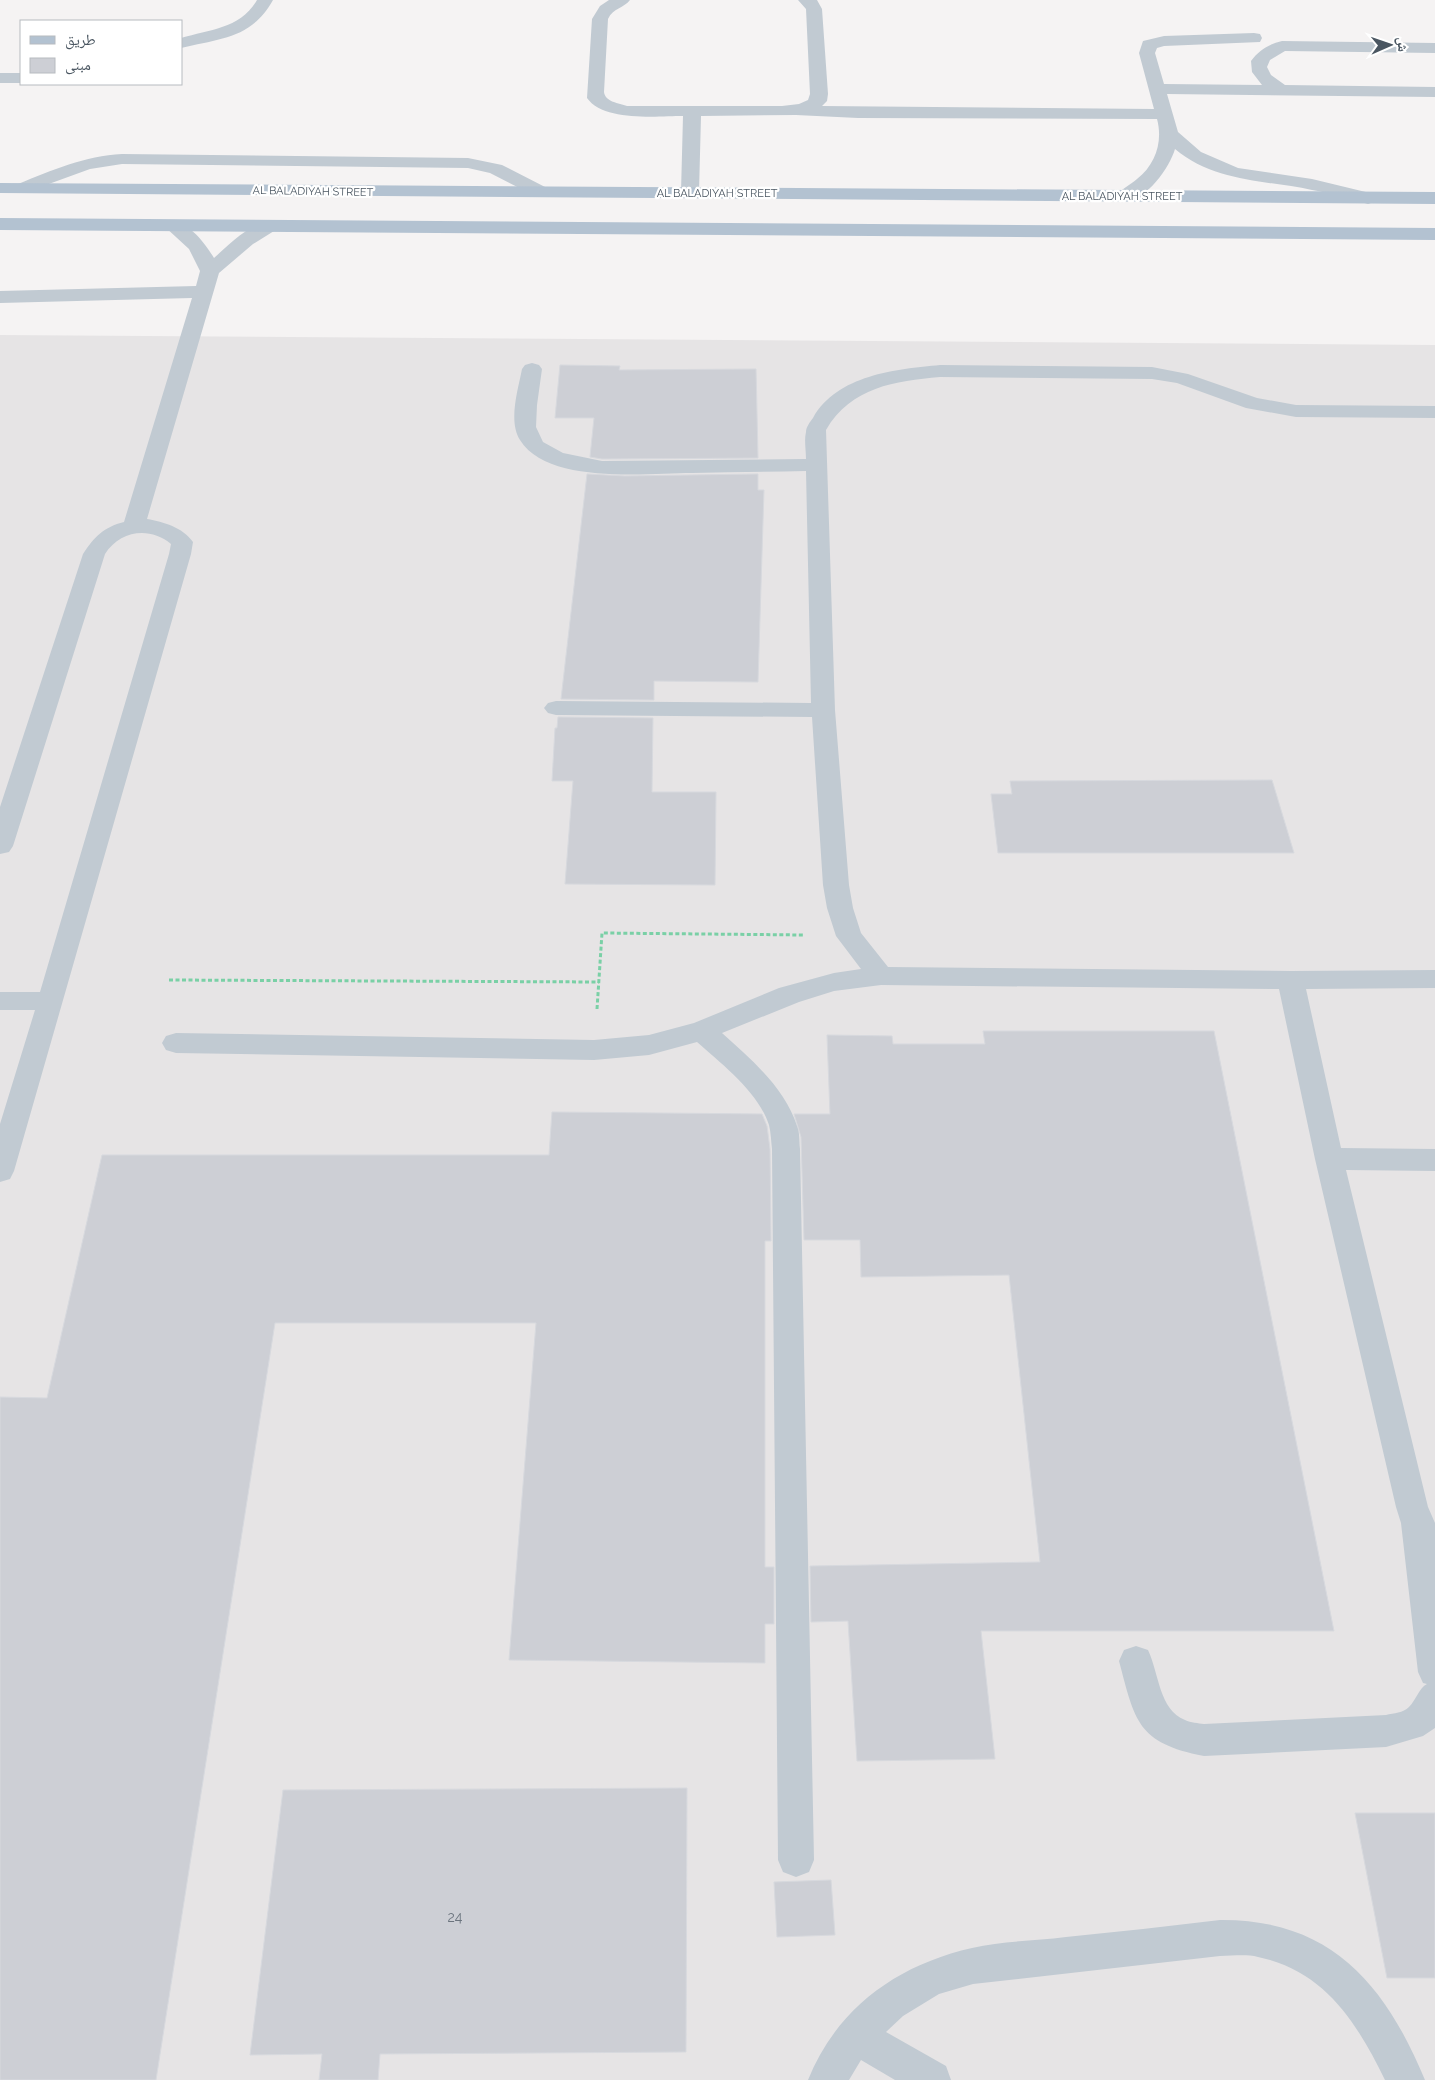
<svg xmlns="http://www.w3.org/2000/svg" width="1435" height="2080" viewBox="0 0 1435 2080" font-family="Raleway,'Noto Naskh Arabic',sans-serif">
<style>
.education{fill:#e6e4e5}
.building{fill:#cdcfd5;stroke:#d7d9de}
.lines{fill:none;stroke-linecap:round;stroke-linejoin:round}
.path{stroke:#7ad0a6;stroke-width:3;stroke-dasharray:4 2.5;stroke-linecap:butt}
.service{fill:#c1cad2;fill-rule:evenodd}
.primary{fill:#b3c2d1;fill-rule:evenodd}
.labels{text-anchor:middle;stroke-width:4.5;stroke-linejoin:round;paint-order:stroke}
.far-street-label{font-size:11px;fill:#4a5661;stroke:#fff}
.near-number-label{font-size:14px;fill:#6b747e}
</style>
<rect width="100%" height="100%" fill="#f5f3f3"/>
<path class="education" d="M0,335L1435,345V2080H0Z"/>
<g class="building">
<path d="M560,365L620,366L619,370L756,369L758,458L602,459L590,457L594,418H555Z"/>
<path d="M587,474L625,476L758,474V490H764L758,682L654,681V700L561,699Z"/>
<path d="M558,717L653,718L652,792H716L715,885L565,884L573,781H552L555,728H557Z"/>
<path d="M1272,780L1294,853H998L991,794H1012L1010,781Z"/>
<path d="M983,1031H1214L1334,1631H981L995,1759L857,1761L848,1621L811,1622L810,1566L1040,1562L1009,1275L861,1277L860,1240H804L801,1137L794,1114H830L827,1035L892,1036L893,1044H985Z"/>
<path d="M552,1112L762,1114L767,1126L770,1149L771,1241H765V1567H774V1624H765V1663L509,1660L536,1323H275L156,2080H0V1397L47,1398L102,1155H549Z"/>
<path d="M687,1788L686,2052L380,2054L378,2080H319L322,2054L250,2055L283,1790Z"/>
<path d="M1355,1813H1435V1978H1387Z"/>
<path d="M831,1880L835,1935L777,1937L774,1882Z"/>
</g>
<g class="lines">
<g class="path">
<path d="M169,980L599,982"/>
<path d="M597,1009L602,933L805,935"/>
</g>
<g class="service">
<path d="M257,0H273C251,39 221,38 181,48V38C210,29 240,29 257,0Z"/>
<path d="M609,0H630C624,8 613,8 608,19L604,92C605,102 619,103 627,106H782L799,104L808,100L810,94L806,9L798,0H817L822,9L828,94L827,101L822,106L1154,109L1139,53L1143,41L1164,36L1254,33L1260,34L1262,38L1260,42L1164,46L1157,48L1155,53L1164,84L1262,85L1252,72L1251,61C1259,50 1269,44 1282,41L1435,43V53L1285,51L1270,60L1267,67L1271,75L1285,85L1435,87V97L1167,94L1178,132L1201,152L1238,168L1312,179L1374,194L1377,198L1374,202L1368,204C1350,199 1331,193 1312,190C1265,180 1214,182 1175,149C1169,169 1143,206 1119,200L1116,196C1121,189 1130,185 1137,179C1156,164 1163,141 1157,119L858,118L796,115L701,116L699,192L696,196L690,197L684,196L681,192L683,116C657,116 604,122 587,98L592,19L600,6Z"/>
<rect x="0" y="73" width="21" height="10"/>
<path d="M122,154L468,158L502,165L547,188L550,192L547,196L541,197L535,196L490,173L468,168L122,164L90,169L24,193L18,192L15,188L18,184C52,170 85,156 122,154Z"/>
<path d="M173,220C191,225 205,243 214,258C228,246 254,218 274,223L276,227L274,231L253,244L219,273L147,519C164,522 182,527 193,542L191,554L14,1171L10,1179L0,1182V1124L35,1010H0V992H40L169,554L171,544C149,526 120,531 105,554L13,846L9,852L0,854V807L83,554C94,537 104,527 124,522L192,298L0,303V291L196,286L200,271L189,249L164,226L166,222Z"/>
<path d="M532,363L539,365L542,369L537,405L536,427L543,442L563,453L602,461L806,459C806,450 804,440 806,432C806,427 810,422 813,418C837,375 896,369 940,365L1152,367L1188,374L1257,398L1296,405L1435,406V418L1296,417L1246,408L1177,383L1152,379L940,377C895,381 851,387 826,430L835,710L849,885L853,908L861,933L888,967L1291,971L1435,970V988L1306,989L1341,1148L1435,1149V1171L1346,1170L1428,1507L1435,1523V1728L1423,1736L1386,1747L1204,1756C1137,1743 1135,1721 1119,1661L1124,1650L1136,1646L1148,1650C1159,1673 1159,1710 1185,1720C1191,1723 1198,1723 1204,1724L1386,1715C1394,1713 1403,1713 1409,1707C1416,1700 1419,1688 1427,1684L1423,1683L1418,1672L1401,1523L1396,1507L1315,1159L1279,989L881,985L834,991L799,1002L722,1033C751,1059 785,1088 797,1126C800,1133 799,1141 800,1149L814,1860L809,1872L796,1877L783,1872L778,1860L772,1149C771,1141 771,1133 769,1125C758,1092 723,1065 697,1042L649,1055L594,1060L176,1053L166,1050L162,1043L166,1036L176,1033L594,1040L649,1035L694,1023L779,988L834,973L861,969L836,936L827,908L823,885L812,717L556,715L548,713L544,708L548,703L556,701L811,703L806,471C768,472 730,472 692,473C646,473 548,485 520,440C508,421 518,390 522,369L525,365Z"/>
<path d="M1220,1920C1331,1919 1385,1984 1425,2080H1385C1357,2023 1325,1971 1258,1957C1246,1954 1233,1956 1220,1956L973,1984L939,1994L903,2016L886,2032L946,2066L951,2080H895L861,2060L849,2080H808C837,2008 897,1965 972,1948C1002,1941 1035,1941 1066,1937C1117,1932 1169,1926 1220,1920Z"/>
</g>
<g class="primary">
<path d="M0,183L1435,192V204L0,193Z"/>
<path d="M0,218L1435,228V240L0,230Z"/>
</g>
</g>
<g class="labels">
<g class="far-street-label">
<text transform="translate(313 191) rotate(1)" y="4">AL BALADIYAH STREET</text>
<text x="717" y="197">AL BALADIYAH STREET</text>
<text x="1122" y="200">AL BALADIYAH STREET</text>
</g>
<g class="near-number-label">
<text x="455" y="1922">24</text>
</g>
</g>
<rect x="20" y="20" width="162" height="65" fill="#ffffff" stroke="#b7bbc0"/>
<rect x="30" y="36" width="25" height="8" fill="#b3c2d1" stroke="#b7bbc0"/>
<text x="65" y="45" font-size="15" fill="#4a5661">طريق</text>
<rect x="30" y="58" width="25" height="15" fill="#cdcfd5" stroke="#b7bbc0"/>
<text x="65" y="70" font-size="15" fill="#4a5661">مبنى</text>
<g transform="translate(1390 45) rotate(88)" stroke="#ffffff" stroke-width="4" paint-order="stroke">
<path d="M0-4L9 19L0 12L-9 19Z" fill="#4a5661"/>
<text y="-8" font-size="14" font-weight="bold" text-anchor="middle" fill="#4a5661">ش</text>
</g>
</svg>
